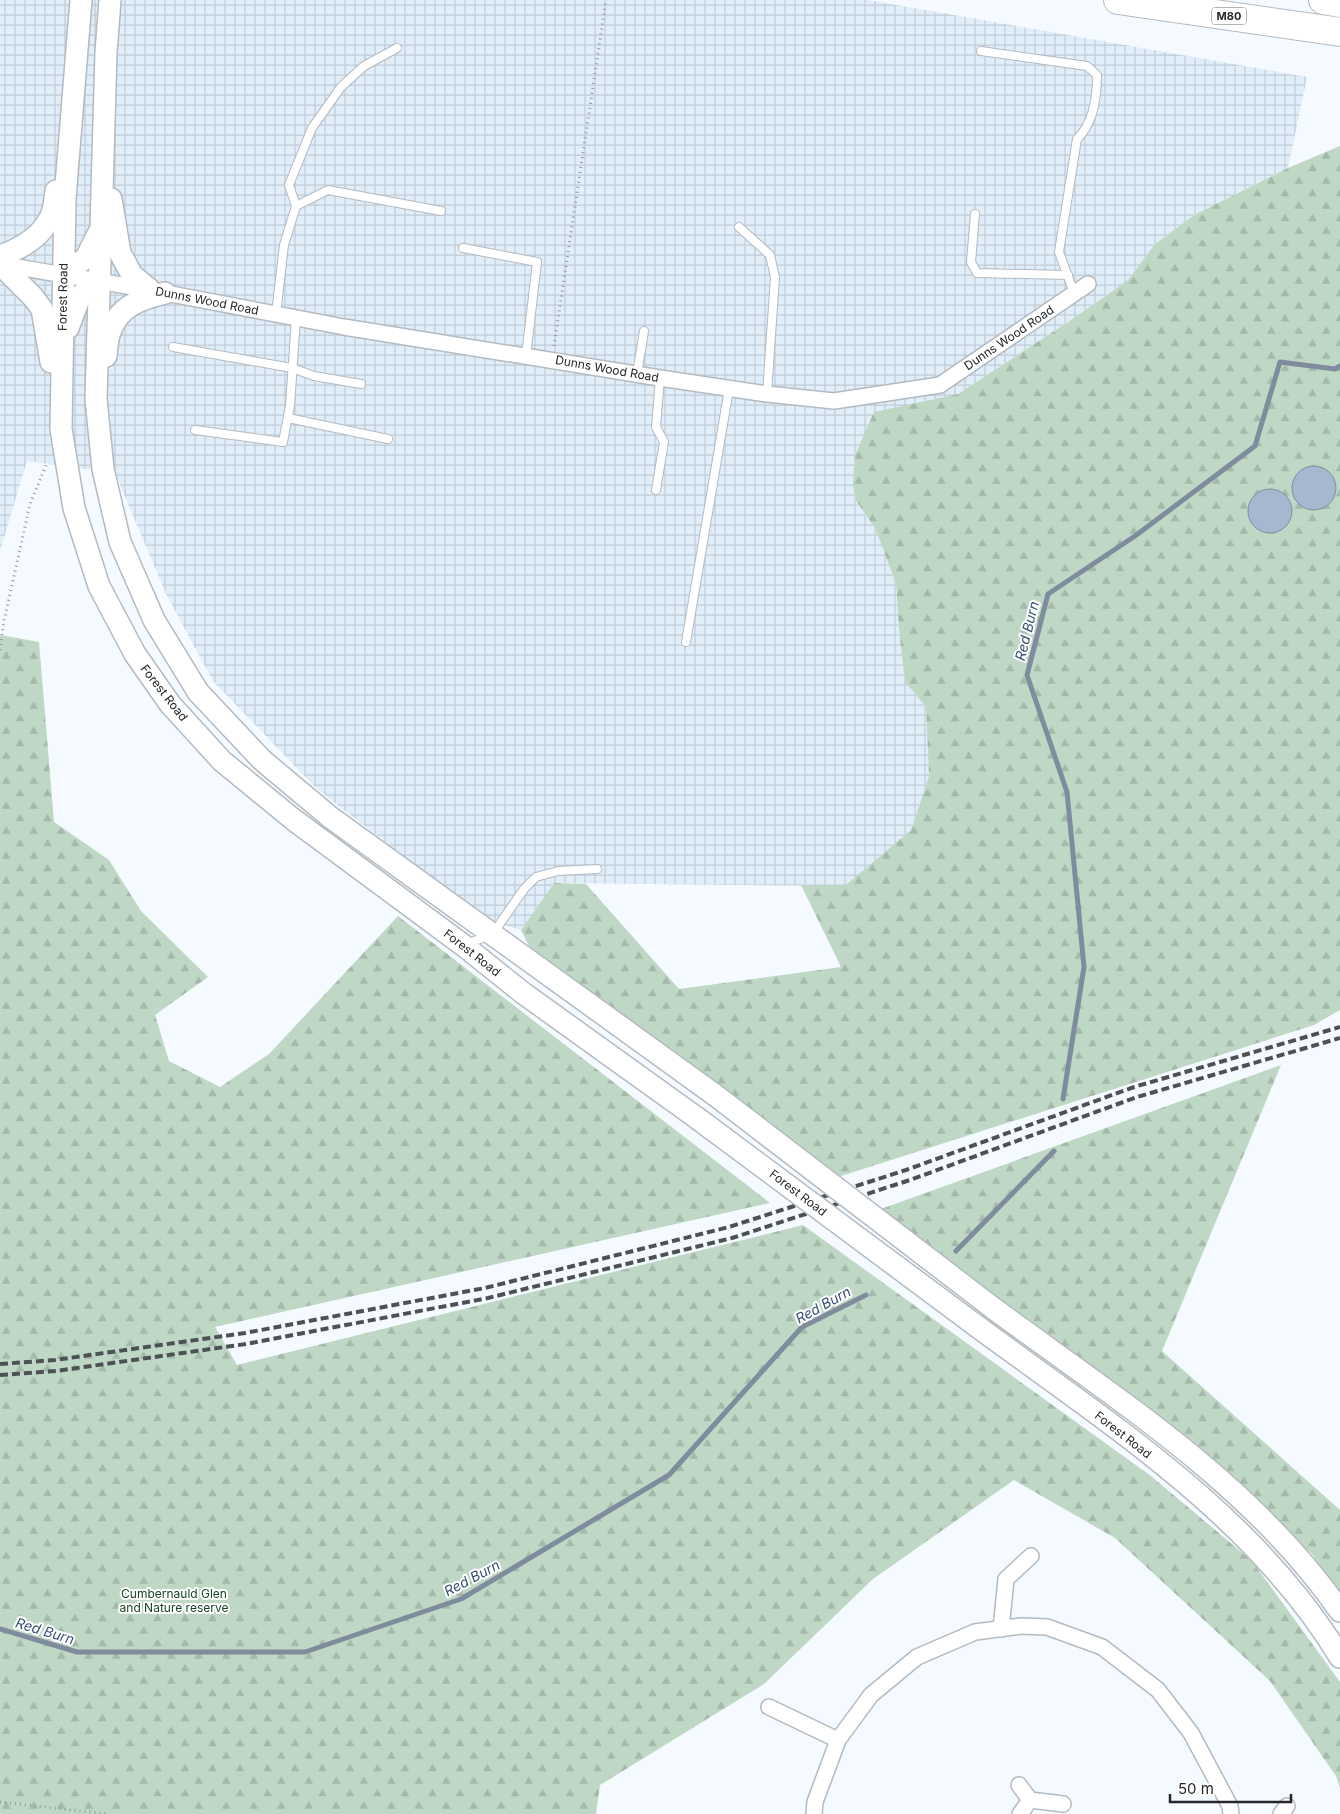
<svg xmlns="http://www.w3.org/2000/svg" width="1340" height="1814" viewBox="0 0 1340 1814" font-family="Inter,sans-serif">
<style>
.industrial{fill:url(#industrial-grid)}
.forest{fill:url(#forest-firs)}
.water{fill:#a6b7d0;stroke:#7f8c9e}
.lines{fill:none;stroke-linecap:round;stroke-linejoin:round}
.stream{stroke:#7f8c9e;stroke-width:5}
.lane-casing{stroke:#b3bac0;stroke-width:10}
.street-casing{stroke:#b3bac0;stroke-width:18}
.secondary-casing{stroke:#b3bac0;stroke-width:24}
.highway-casing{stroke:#b3bac0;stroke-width:30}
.path{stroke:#95999d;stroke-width:3;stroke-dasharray:1 4;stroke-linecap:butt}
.lane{stroke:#fff;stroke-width:8}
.street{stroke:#fff;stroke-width:15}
.secondary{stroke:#fff;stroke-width:21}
.highway{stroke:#fff;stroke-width:28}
.rail{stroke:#4e5154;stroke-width:4;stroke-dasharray:8 4;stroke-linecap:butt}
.secondary-bridge-casing{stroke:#b3bac0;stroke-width:24;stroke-linecap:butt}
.secondary-bridge{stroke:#fff;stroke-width:21}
.labels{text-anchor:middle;stroke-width:4;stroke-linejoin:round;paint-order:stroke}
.shield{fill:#fff;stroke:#66686a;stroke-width:1}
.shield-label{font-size:11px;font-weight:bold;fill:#25272a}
.street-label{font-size:12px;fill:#25272a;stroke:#fff}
.park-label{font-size:12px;fill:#174428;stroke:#fff}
.water-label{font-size:14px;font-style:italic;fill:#365076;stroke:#fff}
</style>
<defs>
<pattern id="industrial-grid" width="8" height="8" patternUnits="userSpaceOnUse" patternTransform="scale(1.25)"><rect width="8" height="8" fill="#e0eefa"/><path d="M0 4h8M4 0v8" fill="none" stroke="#c0ccd6"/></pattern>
<pattern id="forest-firs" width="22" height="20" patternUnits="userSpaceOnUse" patternTransform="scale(1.25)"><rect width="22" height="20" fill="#bfd8c5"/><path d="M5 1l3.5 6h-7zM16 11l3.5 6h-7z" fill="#a4b9a9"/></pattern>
</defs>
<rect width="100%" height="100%" fill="#f4faff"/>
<path class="industrial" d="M0,0H868L1307,77L1288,168L1194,215L1155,244L1128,280L1071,320L958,394L917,403L859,446L855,455L856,502L875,528L896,583L899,630L905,682L926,707L929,776L911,830L846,886L554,883L521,930L486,920L317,789L213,681L166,594L115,473L27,461L0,551Z"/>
<g class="forest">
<path d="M1340,146V1010L1314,1025L838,1177L529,946L521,930L554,883L586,884L679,989L841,967L801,885H846L911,830L929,776L926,707L905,682L899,630L896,583L875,528L856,501L853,484L855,455L874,412L958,394L1071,320L1128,280L1155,244L1194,215L1288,168Z"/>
<path d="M0,635L39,642L54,822L109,860L141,911L208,977L155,1015L169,1061L220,1087L269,1054L398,916L770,1203L215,1327L237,1365L803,1225L1151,1476L1252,1561L1340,1682V1788L1336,1776L1270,1681L1115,1538L1014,1480L873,1579L764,1684L600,1785L596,1814H0Z"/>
<path d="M1281,1065L1162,1351L1340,1510V1595L1312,1554L1151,1414L878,1210Z"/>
</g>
<g class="water">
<circle cx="1314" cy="488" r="22"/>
<circle cx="1270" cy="511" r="22"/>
</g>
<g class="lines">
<g class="stream">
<path d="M1063,1099L1084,967L1067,792L1027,675L1048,594L1135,536L1255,446L1280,362L1335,369L1340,366"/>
<path d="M956,1251L1054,1151"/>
<path d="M0,1629L77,1652H305L461,1599L669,1475L802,1327L866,1295"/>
</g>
<defs>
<g id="lane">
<path d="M981,51L1087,66L1097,75C1097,97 1094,123 1077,139L1059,252L1074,293"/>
<path d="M296,206L289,185L312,128L341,87L364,66L397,48"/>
<path d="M975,214L971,262L977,273L1068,275"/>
<path d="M739,227L770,255L775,277L767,394"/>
<path d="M463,248L537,262L526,356"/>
<path d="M276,314L284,245L296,206L328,190L441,211"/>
<path d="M173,347L292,368L314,376L361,384"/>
<path d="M637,374L644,331"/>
<path d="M288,418L388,439"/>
<path d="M195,430L283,442L290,406L296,318"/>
<path d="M656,490L664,442L656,427L660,378"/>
<path d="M686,642L729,389"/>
<path d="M465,944L492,935L524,889L536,877L558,871L597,869"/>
</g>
<g id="street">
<path d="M0,264L150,290L344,327L660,378L767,394L834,401L940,385L1088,284"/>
<path d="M1001,1629L1006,1579L1031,1556"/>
<path d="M769,1707L838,1740"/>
<path d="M1019,1785L1030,1800L1063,1804"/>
<path d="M814,1814L815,1802L838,1740L871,1695L917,1657L975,1632L1021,1626L1047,1627L1102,1647L1158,1690L1191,1733L1230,1806L1231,1814"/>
<path d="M1020,1814L1030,1800"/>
<path d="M1281,1814L1287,1806"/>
</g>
<g id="secondary">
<path d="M81,0L65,198L61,429L74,508L99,586L135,654L170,704L222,761L294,820L463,945L523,993L697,1118"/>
<path d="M110,0L106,53L96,399L103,469L120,542L154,620L198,692L262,760L330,817L715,1095"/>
<path d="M111,199L120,253L132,275L150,290"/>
<path d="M0,256C20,249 40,238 50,218C54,211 55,200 56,191"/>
<path d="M0,264L33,297L42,309L51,362"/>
<path d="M63,274L86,258L98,234"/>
<path d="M68,328L80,296L98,281"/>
<path d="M106,356C107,348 107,339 110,332C119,306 140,299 165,293"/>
<path d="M993,1308C1116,1399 1251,1483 1340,1611"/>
<path d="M978,1327C1108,1423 1255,1516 1340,1657"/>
</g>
<g id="highway">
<path d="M1118,0L1340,32"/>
<path d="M1323,0L1340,3"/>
</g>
</defs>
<use href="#lane" class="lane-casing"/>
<use href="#street" class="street-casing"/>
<use href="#secondary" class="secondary-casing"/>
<use href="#highway" class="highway-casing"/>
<g class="path">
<path d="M554,346L606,0"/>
<path d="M0,650L4,621L30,504L47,463"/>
<path d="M0,1802L107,1814"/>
</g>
<use href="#lane" class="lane"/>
<use href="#street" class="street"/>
<use href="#secondary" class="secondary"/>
<use href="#highway" class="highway"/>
<g class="rail">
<path d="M0,1364L55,1360L245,1333L485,1288L729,1227L906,1170L1134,1087L1340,1027"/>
<path d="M0,1375L56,1371L246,1344L488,1298L732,1238L910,1180L1137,1097L1340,1038"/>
</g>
<defs>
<g id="secondary-bridge">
<path d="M715,1095L993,1308"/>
<path d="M697,1118L978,1327"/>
</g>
</defs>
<use href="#secondary-bridge" class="secondary-bridge-casing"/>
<use href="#secondary-bridge" class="secondary-bridge"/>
</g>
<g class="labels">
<rect class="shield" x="1211.5" y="7.5" width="35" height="17" rx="4"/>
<g class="shield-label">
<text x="1229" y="20">M80</text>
</g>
<g class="street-label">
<text transform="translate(63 297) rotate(-89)" y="4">Forest Road</text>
<text transform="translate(207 301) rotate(11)" y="4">Dunns Wood Road</text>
<text transform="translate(1009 338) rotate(-34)" y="4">Dunns Wood Road</text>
<text transform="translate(607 369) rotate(10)" y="4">Dunns Wood Road</text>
<text transform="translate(164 693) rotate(52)" y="4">Forest Road</text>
<text transform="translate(472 953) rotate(38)" y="4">Forest Road</text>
<text transform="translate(798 1193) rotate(37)" y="4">Forest Road</text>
<text transform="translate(1123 1435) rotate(38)" y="4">Forest Road</text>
</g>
<g class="park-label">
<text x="174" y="1598">Cumbernauld Glen<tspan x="174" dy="14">and Nature reserve</tspan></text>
</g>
<g class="water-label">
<text transform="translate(1027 631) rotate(-76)" y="5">Red Burn</text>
<text transform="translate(823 1305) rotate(-29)" y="5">Red Burn</text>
<text transform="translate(472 1578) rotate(-28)" y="5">Red Burn</text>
<text transform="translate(45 1631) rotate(17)" y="5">Red Burn</text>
</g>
</g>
<path d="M1170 1794v8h121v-8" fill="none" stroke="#25272a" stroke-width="2.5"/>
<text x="1178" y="1794" font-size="15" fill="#25272a" stroke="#ffffff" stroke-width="4" paint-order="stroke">50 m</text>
</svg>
